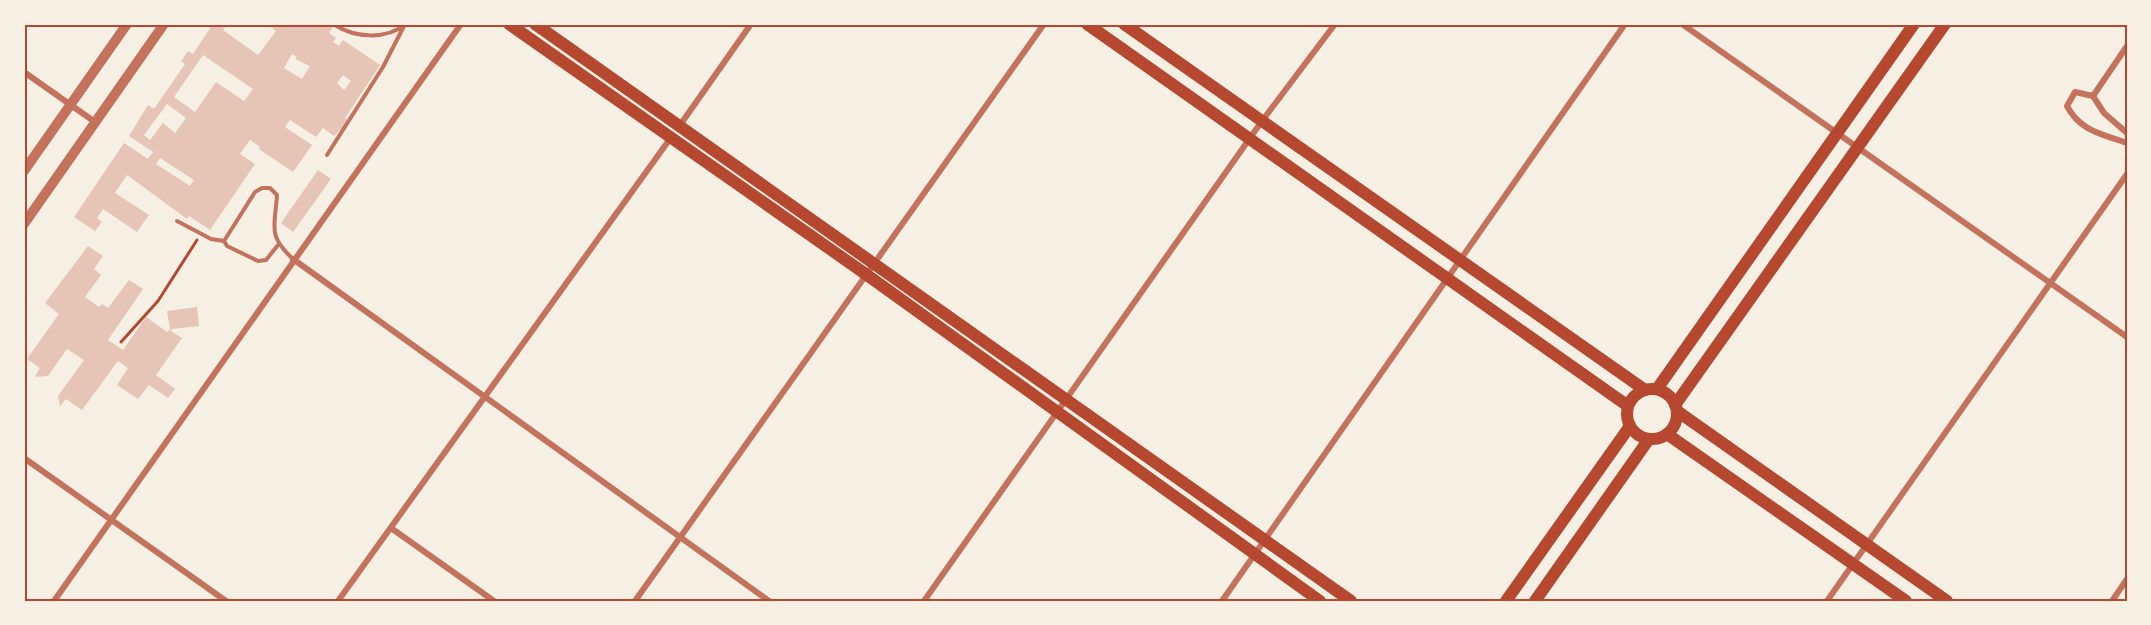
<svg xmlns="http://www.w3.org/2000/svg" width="2151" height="625" viewBox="0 0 2151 625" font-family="'Golos Text',sans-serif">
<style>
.building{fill:#e6c5b7;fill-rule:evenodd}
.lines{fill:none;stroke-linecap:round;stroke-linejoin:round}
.path{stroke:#b5482f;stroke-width:3}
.service{stroke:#c5725c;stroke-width:4}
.minor{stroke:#c5725c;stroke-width:6}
.tertiary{stroke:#c5725c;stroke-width:10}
.secondary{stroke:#b5482f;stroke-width:12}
.neatline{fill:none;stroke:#b5482f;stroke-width:2}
</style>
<rect width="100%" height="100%" fill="#f6efe4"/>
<g class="building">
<path d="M213,24H227L223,30L258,55L276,31L267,24H319L322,27L324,24H335L329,33L336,38L333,42L339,46L343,40L380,65L345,118L349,121L334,136L323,128L316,137L290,120L285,127L312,145L293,172L259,149L260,147L250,140L240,154L255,164L210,230L189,216L187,219L127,175L115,193L149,215L137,232L103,209L97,218L102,222L95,231L74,217L124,143L148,159L153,152L129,136L148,105L154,109L185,64L181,61L188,51L193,54ZM292,54L297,57L295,59L310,66L302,79L284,68ZM203,55L253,89L244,101L216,82L195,112L174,97ZM343,75L351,81L344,90L337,83ZM167,104L186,118L175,133L163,123L150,140L144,135ZM160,158L194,180L190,186L156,164Z"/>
<path d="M318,170L331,179L293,232L281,223Z"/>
<path d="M88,246L103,256L94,269L101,275L85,297L99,307L102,304L108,308L129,280L143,289L108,340L123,350L146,317L167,332L170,329L167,311L197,307L199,326L172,329L171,331L182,338L156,375L175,389L168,398L149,385L138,399L117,385L128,368L118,361L82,410L66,399L60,406L58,396L84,360L67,349L48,376L35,377L40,368L27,359L59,314L45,303Z"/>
</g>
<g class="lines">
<path class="path" d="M121,342L158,301L197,240"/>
<g class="service">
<path d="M335,25C355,38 386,40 406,24"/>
<path d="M327,155L383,67L404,26"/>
<path d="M177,221L211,239L224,241"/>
<path d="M278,245L266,260L258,261L227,246L224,241L255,192L262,188H270L277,195C275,227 267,235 293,259"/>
</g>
<g class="minor">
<path d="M1682,24L2127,337"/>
<path d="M2127,46L2093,96L2075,92L2067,106C2080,131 2102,134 2127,143"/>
<path d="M24,72L95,122"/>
<path d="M2093,96L2104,113L2127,133"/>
<path d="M678,128L751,24"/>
<path d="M293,259L769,601"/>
<path d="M24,458L226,601"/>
<path d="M391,528L494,601"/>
<path d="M54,601L461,24"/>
<path d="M338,601L672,136"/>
<path d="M635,601L1044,24"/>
<path d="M924,601L1262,121L1335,24"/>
<path d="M1222,601L1625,24"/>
<path d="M1827,601L2127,174"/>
<path d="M2112,601L2127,579"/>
</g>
<g class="tertiary">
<path d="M24,171L127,24"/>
<path d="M24,224L164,24"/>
</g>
<g class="secondary">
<path d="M509,24L867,275L1320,601"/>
<path d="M535,24L1351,601"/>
<path d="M1087,24L1628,406"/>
<path d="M1124,24L1645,390"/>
<path d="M1657,389L1914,24"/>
<circle cx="1652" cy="414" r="25"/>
<path d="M1675,405L1945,24"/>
<path d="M1677,411L1947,601"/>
<path d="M1667,434L1906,601"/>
<path d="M1506,601L1630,426"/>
<path d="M1535,601L1649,439"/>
</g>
</g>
<rect width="2151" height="625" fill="none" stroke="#f6efe4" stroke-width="51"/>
<rect x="26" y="26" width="2100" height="574" class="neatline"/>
</svg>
